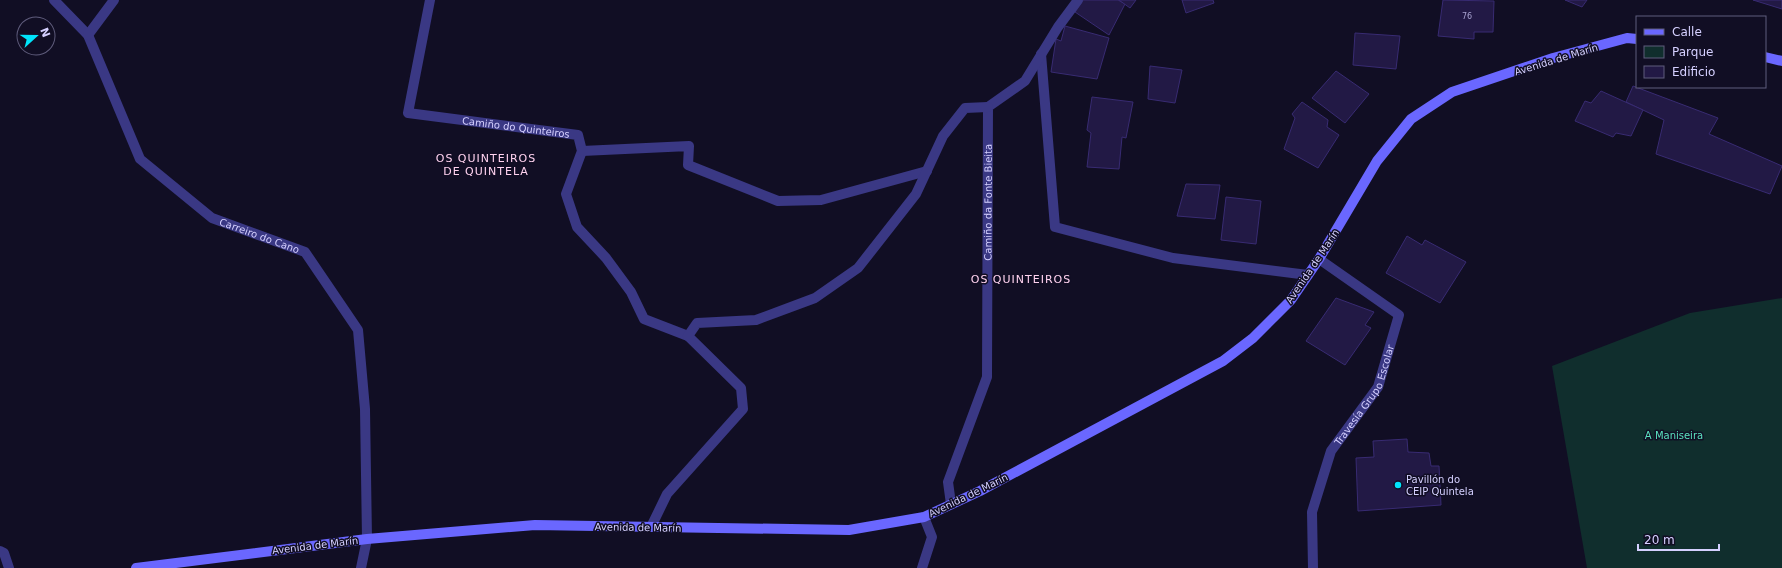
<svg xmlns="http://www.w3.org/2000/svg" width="1782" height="568" viewBox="0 0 1782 568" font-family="'DejaVu Sans',sans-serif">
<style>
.green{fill:#102e2d}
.building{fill:#221945;stroke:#382b72}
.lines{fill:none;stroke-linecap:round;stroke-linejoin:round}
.minor{stroke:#3a3884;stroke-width:10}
.secondary{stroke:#6a67ff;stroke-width:10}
.poi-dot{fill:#00e4fb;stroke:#110e24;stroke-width:1.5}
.labels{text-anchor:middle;stroke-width:3;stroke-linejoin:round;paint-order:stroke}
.number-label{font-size:8px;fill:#a8a2d0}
.street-label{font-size:10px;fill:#d5d0ff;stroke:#110e24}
.park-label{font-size:10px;fill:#5ae2bf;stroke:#110e24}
.poi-label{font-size:10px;fill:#d5d0ff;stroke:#110e24;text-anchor:start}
.neighbourhood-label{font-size:11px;letter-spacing:1px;fill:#ffd2ef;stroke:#110e24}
</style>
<rect width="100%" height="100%" fill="#110e24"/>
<path class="green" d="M1782,298V568H1587L1552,366L1690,313Z"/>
<g class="building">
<path d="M1083,0H1118L1125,4L1109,35L1075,12Z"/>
<path d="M1119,0H1136L1130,8Z"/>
<path d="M1182,0H1213L1214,3L1186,13Z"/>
<path d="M1443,0L1494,1L1493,32H1474V39L1438,36Z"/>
<path d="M1565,0H1587L1582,7Z"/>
<path d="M1753,0H1782V9Z"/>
<path d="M1065,26L1109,38L1097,79L1051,72L1056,39L1061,41Z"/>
<path d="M1355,33L1400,36L1396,69L1353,65Z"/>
<path d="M1150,66L1182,70L1175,103L1148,99Z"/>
<path d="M1336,71L1369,94L1345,123L1312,98Z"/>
<path d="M1633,86L1718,118L1709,134L1782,166L1770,194L1656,154L1664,120L1626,102Z"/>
<path d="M1601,91L1643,110L1631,136L1616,133L1613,137L1575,121L1585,101L1591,103Z"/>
<path d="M1092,97L1133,102L1126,138L1122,137L1119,169L1087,167L1091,133L1087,130Z"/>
<path d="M1302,102L1328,120L1327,127L1339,135L1318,168L1284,149L1295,118L1292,114Z"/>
<path d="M1186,184L1220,185L1215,219L1177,216Z"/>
<path d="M1226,197L1261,201L1256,244L1221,240Z"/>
<path d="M1407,236L1422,245L1425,240L1466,262L1440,303L1386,273Z"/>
<path d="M1336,298L1374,312L1365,325L1371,328L1345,365L1306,341Z"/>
<path d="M1407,439L1408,452L1429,453L1431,466H1439L1441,505L1358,511L1356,458L1374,457L1373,441Z"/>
</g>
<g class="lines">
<g class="minor">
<path id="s1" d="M54,0L88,35L140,159L212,218L305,252L358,330L365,409L367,539L361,568"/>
<path id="s2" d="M430,0L408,113L578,135L582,151L566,194L577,227L606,258L631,292L644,319L688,336"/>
<path d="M88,35L114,0"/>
<path d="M1041,54L1055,227L1173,258L1308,275"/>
<path d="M582,151L689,146L688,165L778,201L821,200L927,171"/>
<path id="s3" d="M951,504L948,482L987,377L988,107L1025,81L1058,27L1078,0"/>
<path d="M651,527L667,494L743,409L741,388L688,336L697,323L756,320L815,298L858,268L916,194L943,136L965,108L988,107"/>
<path d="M0,551L4,553L9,568"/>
<path d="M922,568L932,537L924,517"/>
<path id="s4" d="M1313,568L1312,512L1331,451L1378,387L1399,315L1319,259"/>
</g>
<g class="secondary">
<path d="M1765,57L1782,61"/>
<path d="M136,568L367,539L535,525L849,530L924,517L980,491L1223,361L1253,338L1291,300L1319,259L1377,161L1411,119L1452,92L1553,58L1627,38L1637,39"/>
</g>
</g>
<circle class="poi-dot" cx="1398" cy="485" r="4"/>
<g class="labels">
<g class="number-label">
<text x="1467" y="19">76</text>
</g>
<g class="street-label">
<text transform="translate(1556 59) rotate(-17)" y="4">Avenida de Marín</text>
<text dy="4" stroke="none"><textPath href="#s2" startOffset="224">Camiño do Quinteiros</textPath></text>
<text dy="4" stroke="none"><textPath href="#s3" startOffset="309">Camiño da Fonte Bieita</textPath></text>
<text dy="4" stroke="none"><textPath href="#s1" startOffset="327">Carreiro do Cano</textPath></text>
<text transform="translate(1312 266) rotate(-56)" y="4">Avenida de Marín</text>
<text dy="4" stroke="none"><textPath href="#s4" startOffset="186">Travesía Grupo Escolar</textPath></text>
<text transform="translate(968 495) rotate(-26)" y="4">Avenida de Marín</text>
<text transform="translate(638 527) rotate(1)" y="4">Avenida de Marín</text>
<text transform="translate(315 545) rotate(-7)" y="4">Avenida de Marín</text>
</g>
<g class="park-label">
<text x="1674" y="439">A Maniseira</text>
</g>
<g class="poi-label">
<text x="1406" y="483">Pavillón do<tspan x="1406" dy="12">CEIP Quintela</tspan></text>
</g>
<g class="neighbourhood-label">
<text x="486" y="162">OS QUINTEIROS<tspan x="486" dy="13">DE QUINTELA</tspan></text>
<text x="1021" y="283">OS QUINTEIROS</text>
</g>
</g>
<rect x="1636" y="16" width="130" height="72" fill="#110e24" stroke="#5f5c7c"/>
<rect x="1644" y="29" width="20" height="6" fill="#6a67ff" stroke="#5f5c7c"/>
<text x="1672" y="36" font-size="12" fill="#d5d0ff">Calle</text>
<rect x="1644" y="46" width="20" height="12" fill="#102e2d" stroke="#5f5c7c"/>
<text x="1672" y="56" font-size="12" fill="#d5d0ff">Parque</text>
<rect x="1644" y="66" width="20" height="12" fill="#221945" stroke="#5f5c7c"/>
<text x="1672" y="76" font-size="12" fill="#d5d0ff">Edificio</text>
<g transform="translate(36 36) rotate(69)"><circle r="19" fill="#110e24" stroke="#5f5c7c"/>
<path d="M0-3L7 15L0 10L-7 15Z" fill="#00e4fb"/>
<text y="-6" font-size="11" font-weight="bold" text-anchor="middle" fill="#d5d0ff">N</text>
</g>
<path d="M1638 544v6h81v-6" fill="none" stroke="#d5d0ff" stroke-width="2"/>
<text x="1644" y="544" font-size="12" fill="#d5d0ff" stroke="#110e24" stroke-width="3" paint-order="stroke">20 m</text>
</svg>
